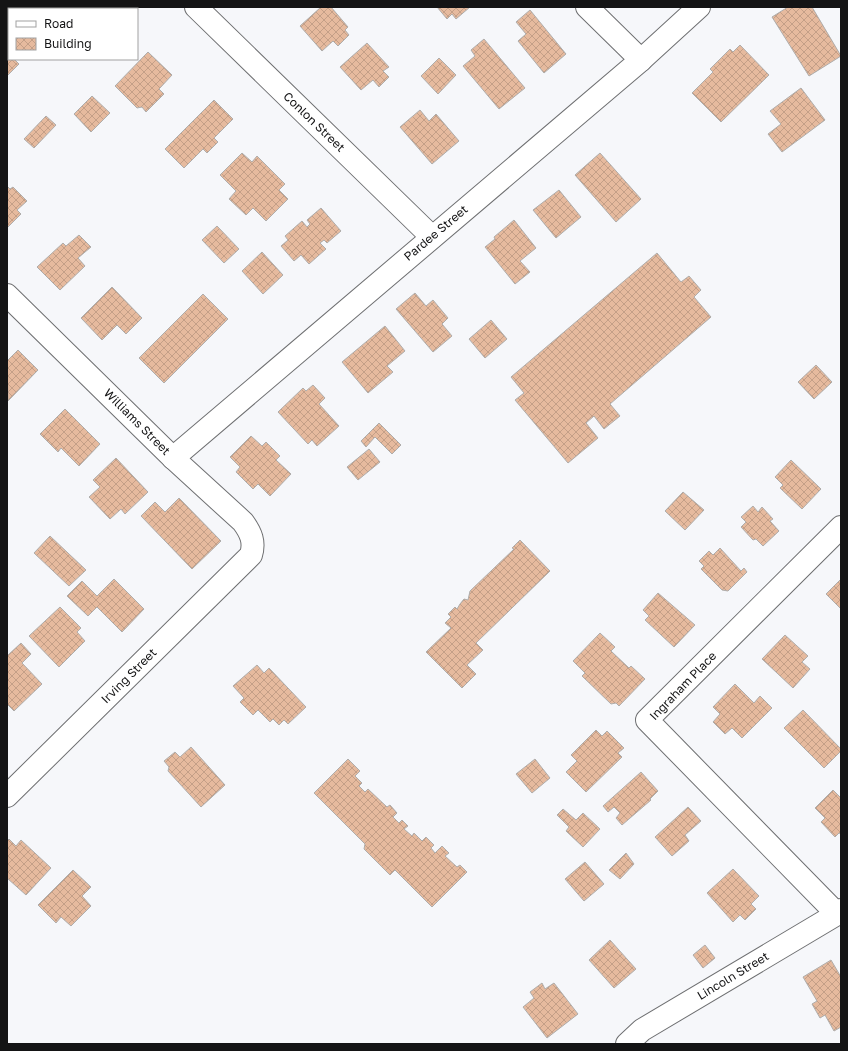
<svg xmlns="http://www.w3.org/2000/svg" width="848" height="1051" viewBox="0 0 848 1051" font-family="'Golos Text',sans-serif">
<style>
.building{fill:url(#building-cross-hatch);stroke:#afadab}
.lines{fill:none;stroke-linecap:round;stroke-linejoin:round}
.street-casing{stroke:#6e6f71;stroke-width:24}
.street{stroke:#fff;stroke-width:22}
.labels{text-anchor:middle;stroke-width:4;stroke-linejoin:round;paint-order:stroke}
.street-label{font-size:12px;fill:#141415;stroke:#fff}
</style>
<defs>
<pattern id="building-cross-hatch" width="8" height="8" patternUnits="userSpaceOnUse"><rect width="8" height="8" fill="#e6ba9e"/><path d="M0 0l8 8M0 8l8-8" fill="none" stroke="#c49f87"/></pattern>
</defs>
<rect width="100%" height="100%" fill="#f6f7fa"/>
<g class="building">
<path d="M100,7H112L114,9H98Z"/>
<path d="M321,7H331L348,27L345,30L349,35L338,46L333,41L322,51L300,26Z"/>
<path d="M437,7H470L456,19L452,14L447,19Z"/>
<path d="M788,7H812L841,56L809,76L772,17Z"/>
<path d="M530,10L566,54L544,73L518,41L526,34L516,22Z"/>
<path d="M484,39L525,88L499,109L463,66L475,56L471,50Z"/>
<path d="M367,43L389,67L383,71L389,77L379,87L373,80L361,90L340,67Z"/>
<path d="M740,45L769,75L721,122L692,93L713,72L710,69L730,49L733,52Z"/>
<path d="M7,52L9,54V59H14L19,64L7,76Z"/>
<path d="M148,52L172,75L159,89L164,94L146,112L142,107L137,108L115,86Z"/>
<path d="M439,58L456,75L438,94L421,76Z"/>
<path d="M801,88L825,120L782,152L768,134L781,124L770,111Z"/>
<path d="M92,96L110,113L91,132L74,114Z"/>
<path d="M214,100L233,119L214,138L218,142L207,153L203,149L184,168L165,149Z"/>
<path d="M420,110L429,121L436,114L459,141L432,164L400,127Z"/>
<path d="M46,116L56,125L34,148L24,139Z"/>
<path d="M242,153L252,162L257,156L285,184L279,190L288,199L266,221L253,208L246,215L229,199L236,191L220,175Z"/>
<path d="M600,153L641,199L616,222L575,175Z"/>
<path d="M7,186L10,189L13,187L27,201L17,210L21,214L7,228Z"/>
<path d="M559,190L581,217L556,238L533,210Z"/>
<path d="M321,208L341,231L327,243L324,240L320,243L326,249L309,264L301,255L294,261L281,246L288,240L285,236L302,221L307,227L310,224L307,220Z"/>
<path d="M514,220L536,248L520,261L530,272L515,284L485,247L495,239L494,237Z"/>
<path d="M217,226L239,249L224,263L202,240Z"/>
<path d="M79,235L91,247L78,258L85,266L60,290L37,267L63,243L66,246Z"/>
<path d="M262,252L283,275L263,294L242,271Z"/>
<path d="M657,253L681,282L689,276L701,290L694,297L711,317L610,404L620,416L604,429L594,416L586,423L598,438L568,463L515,400L524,393L511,377Z"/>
<path d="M112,287L142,318L126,334L117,325L102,340L81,318Z"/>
<path d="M415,293L426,306L433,300L448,318L442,324L452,336L433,352L396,309Z"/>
<path d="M203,294L228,319L164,383L139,358Z"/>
<path d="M491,320L507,339L485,358L469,339Z"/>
<path d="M385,326L405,351L387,366L393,372L368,393L342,362Z"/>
<path d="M18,350L38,370L8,401L7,361Z"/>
<path d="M816,365L832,382L814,399L798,382Z"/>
<path d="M313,385L325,398L319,404L339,426L317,446L312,440L308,444L278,412L303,388L306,391Z"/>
<path d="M65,409L100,444L79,466L61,448L58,452L40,434Z"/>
<path d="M379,423L401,445L392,454L375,437L366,447L361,441Z"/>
<path d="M251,436L262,446L266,442L280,456L276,460L291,474L270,496L258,484L253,489L236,472L240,467L230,457Z"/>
<path d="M369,449L380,462L358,480L347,467Z"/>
<path d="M116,458L148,492L125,514L121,509L110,519L89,497L100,487L93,480Z"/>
<path d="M791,460L821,489L802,509L780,488L783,485L775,477Z"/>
<path d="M683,492L704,510L685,530L665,511Z"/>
<path d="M179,498L221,541L192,569L141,516L155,502L165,512Z"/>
<path d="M753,506L758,512L762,507L773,519L770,521L779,531L763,546L756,539L753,540L741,527L746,522L741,517Z"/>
<path d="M50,536L86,570L69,586L34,553Z"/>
<path d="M520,540L550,571L476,643L483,650L467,665L476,674L462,688L426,652L451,628L445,623L451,617L448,614L455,607L457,609L460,604L464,599L468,600L470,591L514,549L512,548Z"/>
<path d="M720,548L741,571L744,568L747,572L728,591L722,590L701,569L704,566L699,561L709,551L713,555Z"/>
<path d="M114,579L144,609L122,632L97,607L88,616L67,596L82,581L97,596Z"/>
<path d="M841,579V609L826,594Z"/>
<path d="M658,593L695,625L674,647L645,620L649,616L643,610Z"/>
<path d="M60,607L81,628L77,632L85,641L59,667L29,636Z"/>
<path d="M600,633L615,647L611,651L629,668L631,666L645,679L619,706L616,703L611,704L582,676L585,673L573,661Z"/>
<path d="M785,635L808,656L802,662L810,669L793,688L762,659Z"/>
<path d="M21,643L31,654L22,663L42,684L14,711L7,704V656Z"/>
<path d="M257,665L264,673L269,668L306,707L288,724L284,720L279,725L273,719L270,722L258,710L253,715L240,702L244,698L233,686Z"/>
<path d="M735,684L754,703L760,696L772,708L742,738L732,728L725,734L713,722L720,714L713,707Z"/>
<path d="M803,710L841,749V751L824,768L784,728Z"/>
<path d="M596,730L602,736L607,731L624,748L618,753L622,757L586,792L566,772L577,761L571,755Z"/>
<path d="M191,747L225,785L201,807L168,771L169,767L164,761L175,752L180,757Z"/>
<path d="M348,759L360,771L355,776L362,783L359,786L365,792L368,789L387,807L390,805L397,813L393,817L399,823L402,820L408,826L404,829L412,836L414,833L422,841L426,837L434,845L431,848L435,853L442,846L449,853L445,856L457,867L460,865L467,872L432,907L395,870L390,875L364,849L365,844L314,793Z"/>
<path d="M535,759L550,778L532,793L516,774Z"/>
<path d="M641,772L658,791L650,799L651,800L622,825L616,818L620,813L614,807L608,812L603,806Z"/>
<path d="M833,790L841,798V834L839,833L835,837L821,822L825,818L815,808Z"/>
<path d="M688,807L701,821L685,835L689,841L672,856L655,837Z"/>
<path d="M563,809L576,820L583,813L600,829L583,847L566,831L569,827L557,815Z"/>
<path d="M9,839L16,846L21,840L51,868L26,895L7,878V841Z"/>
<path d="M626,853L634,864L620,879L609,870Z"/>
<path d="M585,862L604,884L584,901L565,879Z"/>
<path d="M733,869L759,896L751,904L756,909L745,920L740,915L733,922L707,893Z"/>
<path d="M73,870L91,887L82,896L91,906L71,926L61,917L56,923L38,905Z"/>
<path d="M610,940L636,969L614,988L589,960Z"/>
<path d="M705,945L715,958L703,968L693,955Z"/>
<path d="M831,960L841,977V1027L834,1031L825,1015L820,1018L812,1004L817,1001L803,977Z"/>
<path d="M542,983L545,989L554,983L578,1014L547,1038L523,1007L534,998L530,992Z"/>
</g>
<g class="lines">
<defs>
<g id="street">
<path d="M196,7L432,237"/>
<path d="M587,7L641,60"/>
<path d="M7,295L173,458L243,522C251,533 255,542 251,555L7,796"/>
<path d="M173,458L641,60L699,7"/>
<path d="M837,914L647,720L841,527"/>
<path d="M627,1044L642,1030L837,914L841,910"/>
</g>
</defs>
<use href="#street" class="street-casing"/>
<use href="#street" class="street"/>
</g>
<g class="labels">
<g class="street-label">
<text transform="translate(314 122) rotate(44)" y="4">Conlon Street</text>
<text transform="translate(436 233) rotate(-40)" y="4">Pardee Street</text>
<text transform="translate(137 422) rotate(45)" y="4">Williams Street</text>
<text transform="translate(129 676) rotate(-45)" y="4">Irving Street</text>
<text transform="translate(683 686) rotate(-46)" y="4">Ingraham Place</text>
<text transform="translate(733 976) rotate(-31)" y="4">Lincoln Street</text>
</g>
</g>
<rect width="848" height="1051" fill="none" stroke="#141415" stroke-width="16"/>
<rect x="8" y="8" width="130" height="52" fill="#ffffff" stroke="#a1a1a1"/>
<rect x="16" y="21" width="20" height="6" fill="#ffffff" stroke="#a1a1a1"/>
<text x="44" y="28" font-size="12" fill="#141415">Road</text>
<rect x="16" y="38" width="20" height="12" fill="url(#building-cross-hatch)" stroke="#a1a1a1"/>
<text x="44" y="48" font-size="12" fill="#141415">Building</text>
</svg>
